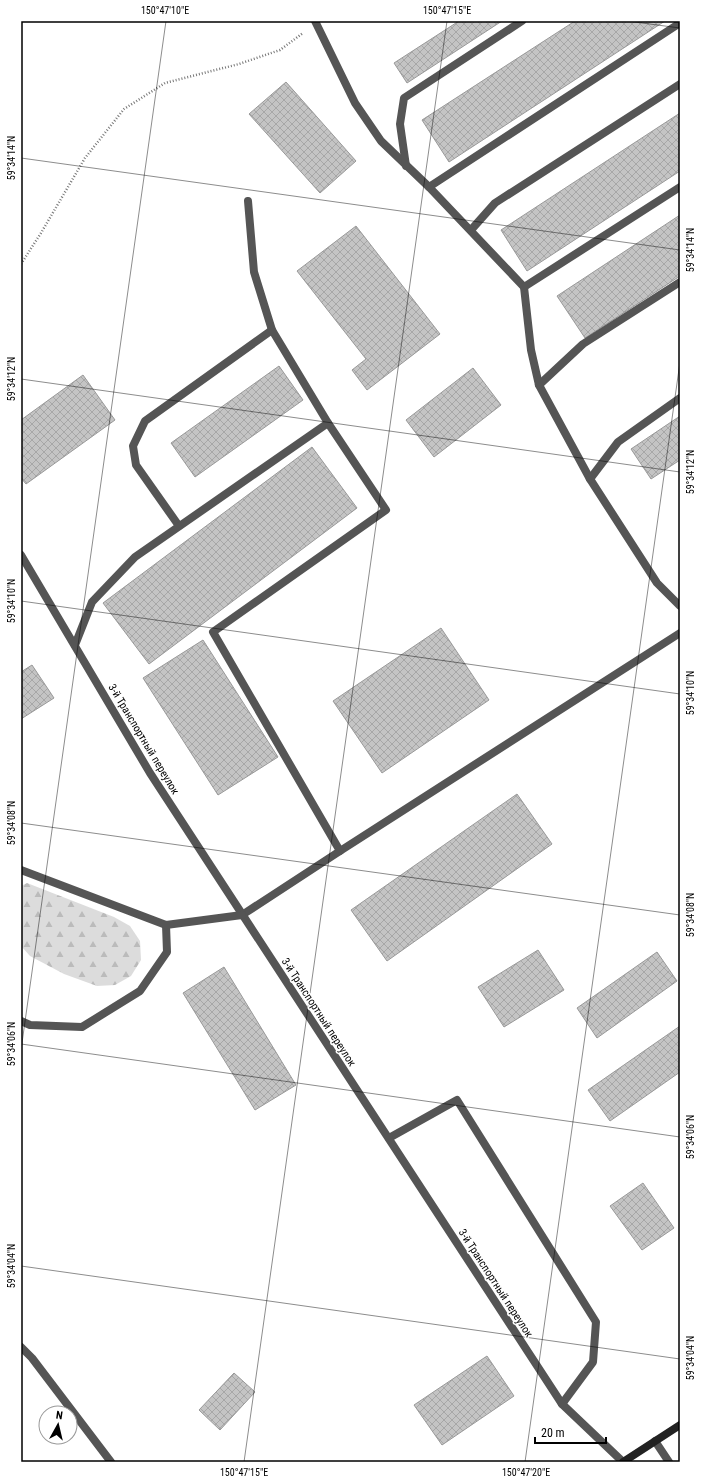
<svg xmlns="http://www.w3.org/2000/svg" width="701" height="1483" viewBox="0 0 701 1483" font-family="'Roboto Condensed',sans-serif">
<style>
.forest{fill:url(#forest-firs)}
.building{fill:url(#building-cross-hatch);stroke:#999}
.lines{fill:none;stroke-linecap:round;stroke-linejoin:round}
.path{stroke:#777;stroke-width:2.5;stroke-dasharray:1 2;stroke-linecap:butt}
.service{stroke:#555;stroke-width:8}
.minor{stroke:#555;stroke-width:8}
.secondary{stroke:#222;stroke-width:8}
.ticks{fill:none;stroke:#000;stroke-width:1;stroke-opacity:0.45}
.labels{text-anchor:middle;stroke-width:3;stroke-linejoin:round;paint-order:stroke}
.street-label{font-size:11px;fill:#000;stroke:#fff}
.neatline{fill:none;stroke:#000;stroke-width:1.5}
.ticks-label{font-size:10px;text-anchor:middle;fill:#000}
</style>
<defs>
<pattern id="forest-firs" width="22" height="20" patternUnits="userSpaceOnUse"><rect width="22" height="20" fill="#dcdcdc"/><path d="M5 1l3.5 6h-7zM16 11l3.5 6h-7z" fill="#bbb"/></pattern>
<pattern id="building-cross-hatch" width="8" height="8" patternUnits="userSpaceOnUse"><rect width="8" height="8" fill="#c4c4c4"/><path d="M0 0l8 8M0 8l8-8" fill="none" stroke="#a7a7a7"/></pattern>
</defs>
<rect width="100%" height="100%" fill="#fff"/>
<path class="forest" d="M27,883L114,917L130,926L140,941L141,960L131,976L115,985L97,986L64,974L30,956L21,946V886Z"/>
<g class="building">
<path d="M459,21H502L407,83L394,63Z"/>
<path d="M575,21H665L449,162L422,120Z"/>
<path d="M286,82L356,161L320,193L249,114Z"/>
<path d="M680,113V171L527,271L501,230Z"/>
<path d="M680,215V276L585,338L557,296Z"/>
<path d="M356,226L440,334L367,390L352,370L366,359L297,271Z"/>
<path d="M279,366L303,400L195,477L171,443Z"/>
<path d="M473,368L501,405L434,457L406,420Z"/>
<path d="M83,375L115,420L26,484L21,478V420Z"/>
<path d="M680,416V460L651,479L631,449Z"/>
<path d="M312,447L357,508L149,664L103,603Z"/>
<path d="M441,628L489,700L382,773L333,701Z"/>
<path d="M203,640L278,757L218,795L143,678Z"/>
<path d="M32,665L54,698L21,719V672Z"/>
<path d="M517,794L552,844L387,961L351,910Z"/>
<path d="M538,950L564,990L504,1027L478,987Z"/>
<path d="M657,952L677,981L597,1038L577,1008Z"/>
<path d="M224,967L296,1085L255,1110L183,993Z"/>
<path d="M680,1026V1072L610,1121L588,1090Z"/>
<path d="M643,1183L674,1228L642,1250L610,1206Z"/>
<path d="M487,1356L514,1396L442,1445L414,1405Z"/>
<path d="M234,1373L255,1392L220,1430L199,1410Z"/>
</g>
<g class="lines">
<path class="path" d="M21,264L41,233L85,158L124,109L165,83L239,64L280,50L303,33"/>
<g class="service">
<path d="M315,21L355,103L381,141L429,187L524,287L531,350L539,385L590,479L657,583L680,606"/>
<path d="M406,166L400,124L404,98L522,21"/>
<path d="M429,187L680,23"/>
<path d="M471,230L495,203L680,84"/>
<path d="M524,287L680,187"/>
<path d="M539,385L583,344L680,282"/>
<path d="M590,479L618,442L680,398"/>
<path d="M179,526L136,465L133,446L145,421L272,330"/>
<path d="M75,645L92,602L135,557L328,423L272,330L254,272L248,201"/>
<path d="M340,851L680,633"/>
<path d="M242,915L340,851L213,632L386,510L328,423"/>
<path d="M21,1021L30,1025L82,1027L140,991L167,952L166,925"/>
<path d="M389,1138L457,1100L596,1322L593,1362L562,1404"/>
<path d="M21,1347L32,1358L111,1462"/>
</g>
<g class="minor">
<path d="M21,555L150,773L562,1404L623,1462"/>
<path d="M21,870L166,925L242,915"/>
<path d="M655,1441L669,1462"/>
</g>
<path class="secondary" d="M623,1462L680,1425"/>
</g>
<path class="ticks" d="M627,21L680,28M21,158L680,250M21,379L680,472M21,601L680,694M21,823L680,915M21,1044L680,1137M21,1050L166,21M21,1266L680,1359M244,1462L447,21M525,1462L680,362"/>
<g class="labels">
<g class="street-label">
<text transform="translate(144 739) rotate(59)" y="4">3-й Транспортный переулок</text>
<text transform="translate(319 1012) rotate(57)" y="4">3-й Транспортный переулок</text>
<text transform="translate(496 1283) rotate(57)" y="4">3-й Транспортный переулок</text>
</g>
</g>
<rect width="701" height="1483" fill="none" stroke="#ffffff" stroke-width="44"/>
<g transform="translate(58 1425) rotate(8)"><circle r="19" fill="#ffffff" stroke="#999999"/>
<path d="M0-3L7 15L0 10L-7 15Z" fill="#000000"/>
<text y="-6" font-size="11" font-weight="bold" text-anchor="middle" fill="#000000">N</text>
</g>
<path d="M535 1437v6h71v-6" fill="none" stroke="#000000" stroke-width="2"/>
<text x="541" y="1437" font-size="12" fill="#000000" stroke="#ffffff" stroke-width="3" paint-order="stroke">20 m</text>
<rect x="22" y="22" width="657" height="1439" class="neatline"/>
<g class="ticks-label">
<text x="165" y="14">150°47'10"E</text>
<text x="447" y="14">150°47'15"E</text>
<text transform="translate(11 158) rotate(-90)" y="4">59°34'14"N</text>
<text transform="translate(690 250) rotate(-90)" y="4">59°34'14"N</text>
<text transform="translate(11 379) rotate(-90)" y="4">59°34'12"N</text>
<text transform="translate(690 472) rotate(-90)" y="4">59°34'12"N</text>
<text transform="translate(11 601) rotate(-90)" y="4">59°34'10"N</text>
<text transform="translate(690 693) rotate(-90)" y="4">59°34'10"N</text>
<text transform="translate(11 823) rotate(-90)" y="4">59°34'08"N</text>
<text transform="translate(690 915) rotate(-90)" y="4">59°34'08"N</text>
<text transform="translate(11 1044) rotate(-90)" y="4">59°34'06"N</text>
<text transform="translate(690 1137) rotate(-90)" y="4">59°34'06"N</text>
<text transform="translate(11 1266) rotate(-90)" y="4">59°34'04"N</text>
<text transform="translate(690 1358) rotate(-90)" y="4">59°34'04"N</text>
<text x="244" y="1476">150°47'15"E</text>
<text x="526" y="1476">150°47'20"E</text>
</g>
</svg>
